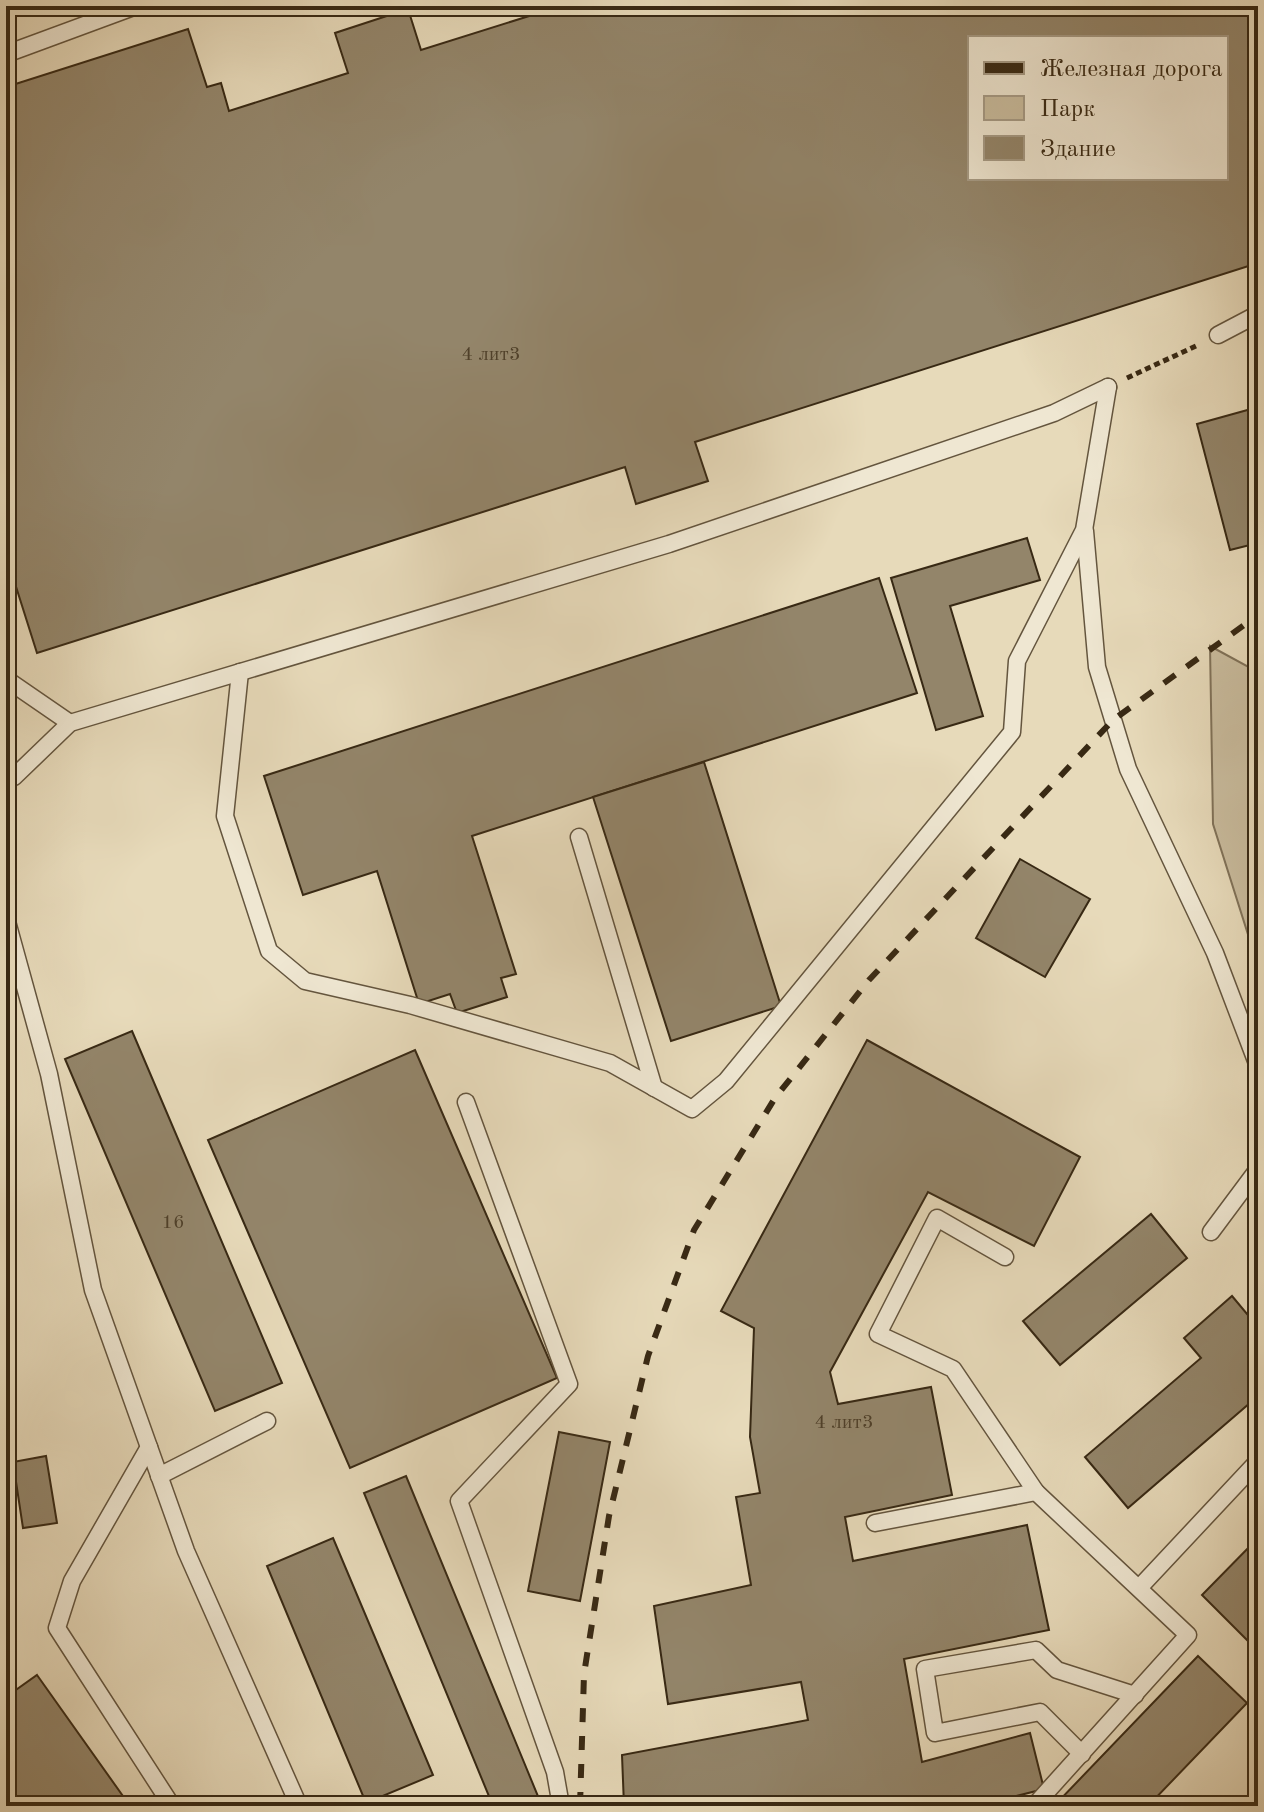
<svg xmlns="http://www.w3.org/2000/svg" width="1264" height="1812" viewBox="0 0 1264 1812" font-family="'Old Standard TT',serif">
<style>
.green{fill:#c9bc9e;stroke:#807259;stroke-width:2}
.building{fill:#93856a;stroke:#382914;stroke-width:2;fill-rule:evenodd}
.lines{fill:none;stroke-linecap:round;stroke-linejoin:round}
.service-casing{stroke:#64553e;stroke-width:19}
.path{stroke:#382914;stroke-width:5;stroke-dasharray:6 4;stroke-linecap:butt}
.service{stroke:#efe7d2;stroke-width:16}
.rail{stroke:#382914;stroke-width:6;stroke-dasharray:14 14;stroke-linecap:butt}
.labels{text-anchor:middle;stroke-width:6;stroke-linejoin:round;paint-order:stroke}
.number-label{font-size:20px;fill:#4f402a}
</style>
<rect width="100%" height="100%" fill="#e7daba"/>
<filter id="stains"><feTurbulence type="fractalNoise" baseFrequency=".0025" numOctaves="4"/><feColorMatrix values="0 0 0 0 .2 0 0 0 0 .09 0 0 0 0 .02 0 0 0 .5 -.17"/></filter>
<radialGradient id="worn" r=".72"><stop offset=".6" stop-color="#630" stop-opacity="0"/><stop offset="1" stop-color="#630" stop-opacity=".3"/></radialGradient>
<path class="green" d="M1210,646L1258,672V966L1213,824Z"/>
<g class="building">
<path d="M561,6H1258V263L695,442L708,481L636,504L625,467L37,653L6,555V87L188,29L207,87L221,83L229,111L348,73L335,33L408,9L421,50ZM970,38H1226V178H970Z"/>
<path d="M1251,409L1258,435V543L1230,550L1197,424Z"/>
<path d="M1027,538L1040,580L950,606L983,716L936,730L891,578Z"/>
<path d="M879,578L917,693L472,836L516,974L501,978L507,997L457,1013L450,994L419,1004L377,871L303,895L264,776Z"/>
<path d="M704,762L781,1006L671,1041L593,797Z"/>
<path d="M1020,859L1090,899L1045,977L976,938Z"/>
<path d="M132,1031L282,1383L215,1411L65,1059Z"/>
<path d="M867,1040L1080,1157L1034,1246L928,1192L830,1372L838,1404L931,1387L952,1495L845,1517L853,1561L1027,1525L1049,1630L904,1659L922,1762L1030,1733L1044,1789L977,1806H624L622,1755L808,1720L801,1682L668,1704L654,1606L751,1585L736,1497L760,1493L750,1437L754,1328L721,1311Z"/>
<path d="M415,1050L557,1378L350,1468L208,1140Z"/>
<path d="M1151,1214L1187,1258L1060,1365L1023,1321Z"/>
<path d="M1232,1296L1258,1327V1396L1128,1508L1085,1457L1201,1358L1184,1338Z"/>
<path d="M559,1432L610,1442L580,1601L528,1591Z"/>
<path d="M46,1456L57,1523L23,1528L13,1462Z"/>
<path d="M406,1476L542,1806H493L364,1493Z"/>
<path d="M333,1538L433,1775L366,1803L267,1566Z"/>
<path d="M1258,1538V1651L1202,1595Z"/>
<path d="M1198,1656L1247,1703L1148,1806H1054Z"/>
<path d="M37,1675L130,1806H6V1697Z"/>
</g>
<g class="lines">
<defs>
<g id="service">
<path d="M6,54L136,6"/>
<path d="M1218,335L1258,314"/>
<path d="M1085,531L1097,667L1128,769L1215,953L1258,1066"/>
<path d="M240,672L225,816L269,951L305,981L410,1005L610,1063L692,1109L726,1081L1012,732L1017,661L1084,530L1108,387"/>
<path d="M6,679L70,723"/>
<path d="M6,779L14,777L70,723L669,544L1054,413L1108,387"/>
<path d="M579,837L654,1088"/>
<path d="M6,918L49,1074L93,1290L186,1551L299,1806"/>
<path d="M466,1102L569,1384L459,1501L555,1772L561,1806"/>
<path d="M1211,1232L1258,1169"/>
<path d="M1005,1257L937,1218L878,1334L953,1369L1036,1492"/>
<path d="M149,1447L72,1581L57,1628L172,1806"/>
<path d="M159,1476L267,1421"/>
<path d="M875,1523L1036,1492L1188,1635L1034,1806"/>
<path d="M1139,1588L1258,1461"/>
<path d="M1082,1754L1040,1712L935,1733L925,1669L1036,1650L1057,1670L1135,1695"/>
</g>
</defs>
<use href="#service" class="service-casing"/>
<path class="path" d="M1127,378L1198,345"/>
<use href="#service" class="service"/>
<path class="rail" d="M580,1806L584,1674L609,1516L648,1356L694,1230L775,1098L869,980L1113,720L1258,615"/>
</g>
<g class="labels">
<g class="number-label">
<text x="491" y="360">4 лит3</text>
<text x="173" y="1228">16</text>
<text x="844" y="1428">4 лит3</text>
</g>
</g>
<rect width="1264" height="1812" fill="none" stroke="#e7daba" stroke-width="32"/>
<rect x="8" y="8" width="1248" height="1796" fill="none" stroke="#382914" stroke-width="4"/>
<rect x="16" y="16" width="1232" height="1780" fill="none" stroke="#382914" stroke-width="2"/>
<rect x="968" y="36" width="260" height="144" fill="#efe7d2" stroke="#a69b86" stroke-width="2"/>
<rect x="984" y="62" width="40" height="12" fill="#382914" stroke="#a69b86" stroke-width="2"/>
<text x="1040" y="76" font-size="24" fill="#382914">Железная дорога</text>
<rect x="984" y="96" width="40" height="24" fill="#c9bc9e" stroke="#a69b86" stroke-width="2"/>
<text x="1040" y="116" font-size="24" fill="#382914">Парк</text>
<rect x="984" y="136" width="40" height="24" fill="#93856a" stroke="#a69b86" stroke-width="2"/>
<text x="1040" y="156" font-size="24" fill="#382914">Здание</text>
<rect width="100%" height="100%" filter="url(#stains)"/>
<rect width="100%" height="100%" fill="url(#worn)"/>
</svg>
